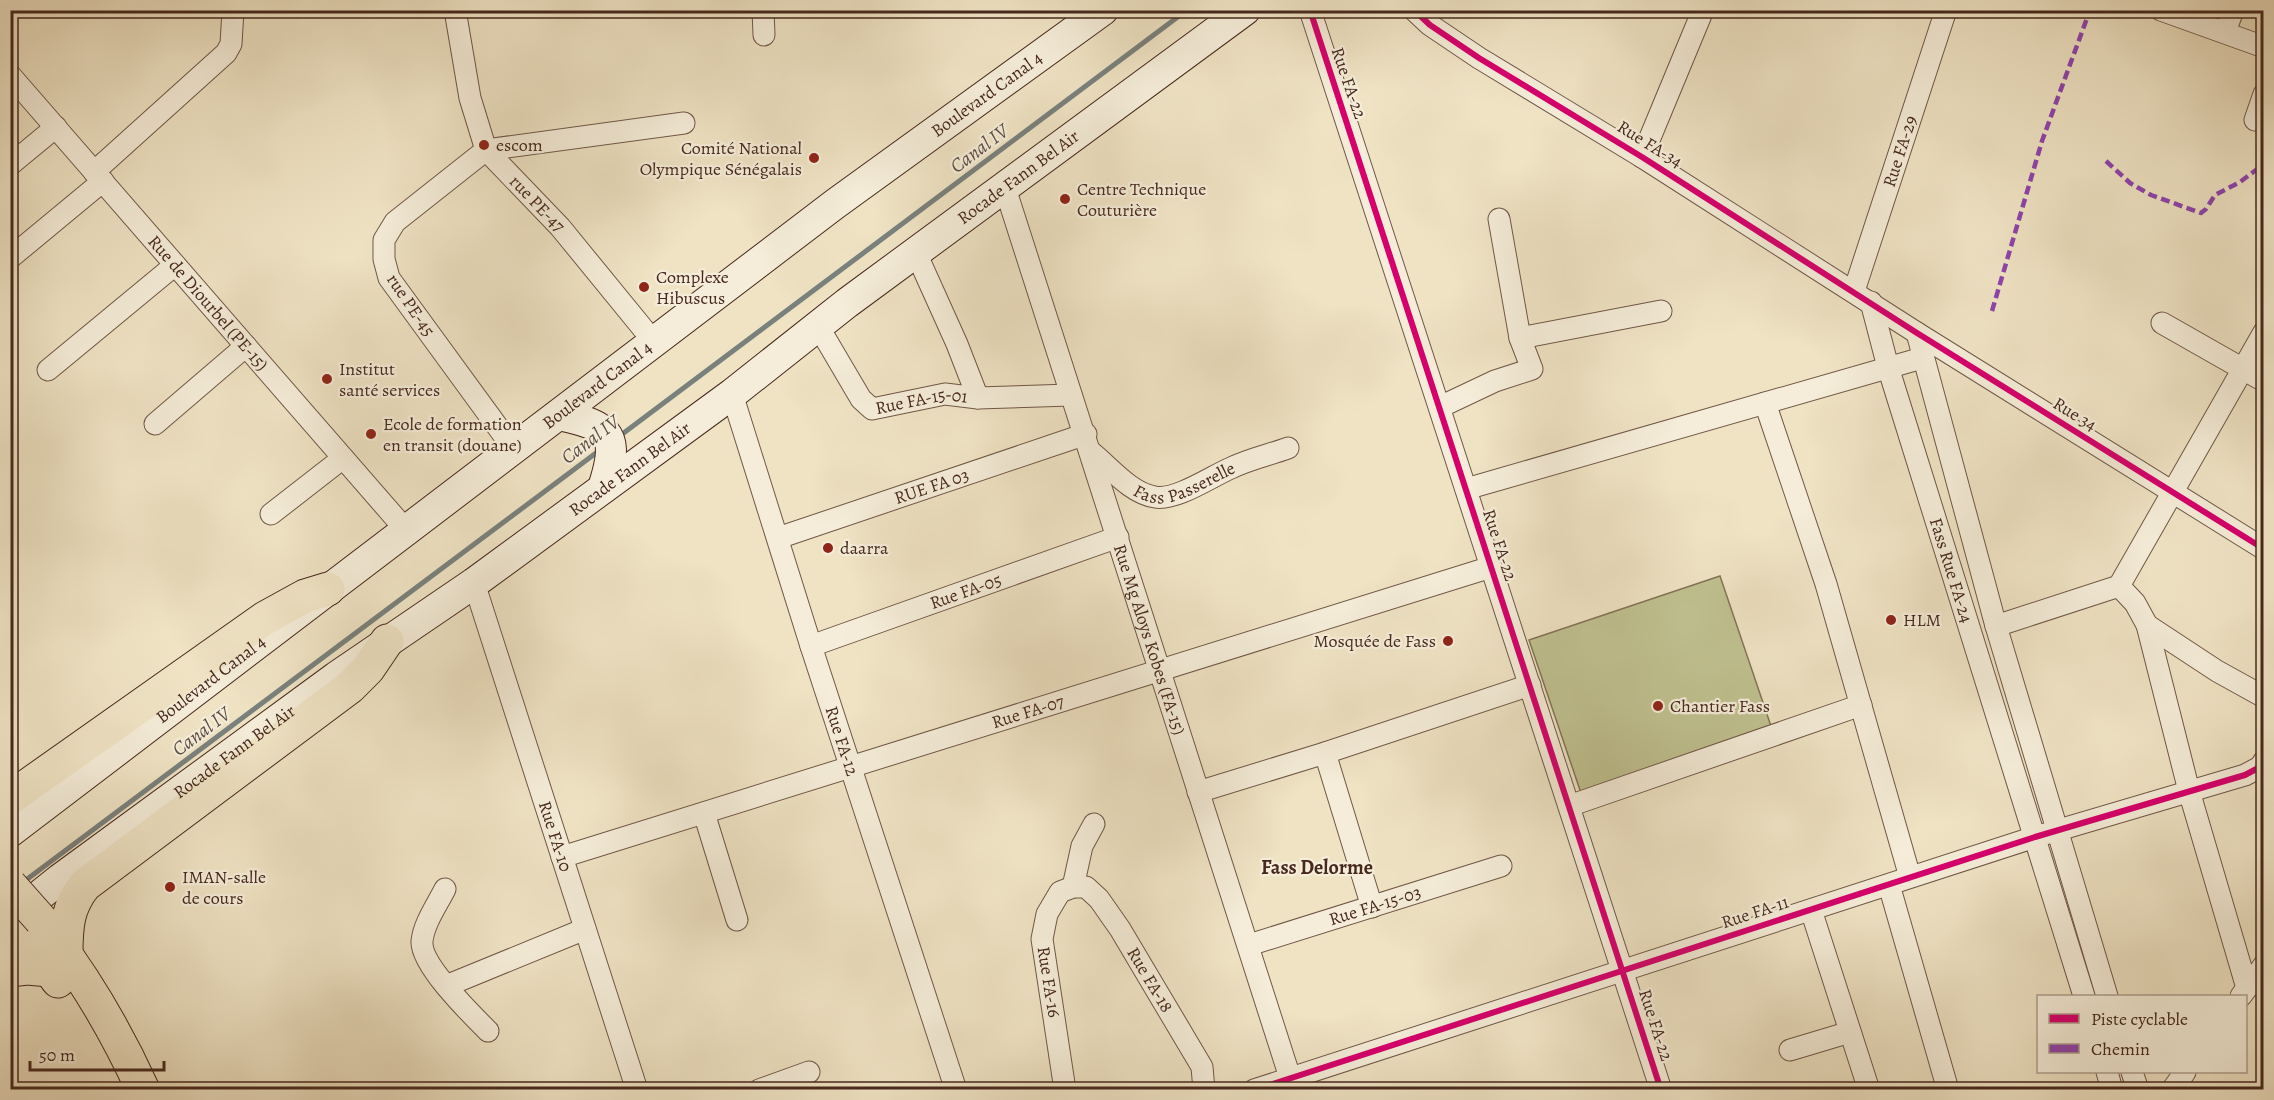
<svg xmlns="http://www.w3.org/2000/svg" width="2274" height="1100" viewBox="0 0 2274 1100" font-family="Alegreya,serif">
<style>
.green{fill:#c0c190;stroke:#837456;stroke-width:1.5}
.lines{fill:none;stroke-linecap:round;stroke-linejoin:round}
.stream{stroke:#7a817d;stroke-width:5}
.minor-casing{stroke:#705747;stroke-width:23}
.secondary-casing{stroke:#46281d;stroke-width:32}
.primary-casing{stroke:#46281d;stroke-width:35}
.minor{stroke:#f5edd9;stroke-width:21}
.secondary{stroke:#f5edd9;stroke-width:30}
.primary{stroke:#efe3c4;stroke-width:33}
.primary-bridge-casing{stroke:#46281d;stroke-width:35;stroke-linecap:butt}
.primary-bridge{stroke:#efe3c4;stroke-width:33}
.quiet{stroke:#8e44ad;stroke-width:4.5;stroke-dasharray:9 4.5;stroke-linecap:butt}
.cycleway-casing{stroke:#f5edd9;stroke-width:10}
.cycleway{stroke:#d6006c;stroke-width:6}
.poi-dot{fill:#8f2418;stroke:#f5edd9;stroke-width:2}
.labels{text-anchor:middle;stroke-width:4.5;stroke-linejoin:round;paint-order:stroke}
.street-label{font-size:18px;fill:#46281d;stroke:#f5edd9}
.poi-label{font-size:18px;fill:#46281d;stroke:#f5edd9;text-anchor:start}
.water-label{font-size:20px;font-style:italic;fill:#5c4d45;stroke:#f5edd9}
.neighbourhood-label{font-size:20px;font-weight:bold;fill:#46281d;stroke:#f5edd9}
</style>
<rect width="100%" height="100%" fill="#efe3c4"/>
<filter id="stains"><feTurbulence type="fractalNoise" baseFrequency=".00333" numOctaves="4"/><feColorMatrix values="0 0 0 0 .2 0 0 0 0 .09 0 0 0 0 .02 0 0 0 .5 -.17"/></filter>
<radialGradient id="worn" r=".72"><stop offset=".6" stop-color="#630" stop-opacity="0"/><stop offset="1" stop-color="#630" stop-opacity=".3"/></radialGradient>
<path class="green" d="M1720,576L1772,729L1581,793L1529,640Z"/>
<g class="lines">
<g class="stream">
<path d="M617,438L1187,10"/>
<path d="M22,883L600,450"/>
</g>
<defs>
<g id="minor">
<path id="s1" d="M455,10L470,98L486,150L560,227L654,342"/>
<path d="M763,10L764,35"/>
<path d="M1310,10L1661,1090"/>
<path d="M1414,10L1430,25L1479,58L1642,157L1917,333L2264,549"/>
<path d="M2161,10L2264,47"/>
<path d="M2225,32L2233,10"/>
<path id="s2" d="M10,75L405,529"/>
<path d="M2255,120L2264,94"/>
<path d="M1642,157L1703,10"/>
<path d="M10,165L56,127"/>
<path d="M94,172L226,53L231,44L233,10"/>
<path id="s3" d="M1005,188L1294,1090"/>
<path d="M916,253L957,344L978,398"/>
<path d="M10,258L103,181"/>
<path id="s4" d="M1854,291L1946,10"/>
<path id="s5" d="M1871,302L1888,367L2084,996"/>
<path d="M2162,323L2264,381"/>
<path id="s6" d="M818,326L861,399L872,409L945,394L978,398L1071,395"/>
<path d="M1917,333L1996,626L2107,996"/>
<path d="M1520,338L1661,311"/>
<path d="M48,370L175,265"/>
<path id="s7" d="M732,394L811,646L956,1090"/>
<path d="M1765,403L1826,584L1910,877"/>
<path d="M1440,407L1495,381L1532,369L1520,338L1499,219"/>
<path d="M155,424L246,346"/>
<path d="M513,448L389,278L384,259V240L395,222L486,150L684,123"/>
<path id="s8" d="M1091,452C1110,467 1130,493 1155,497C1176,501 1212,476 1231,468C1249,459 1269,455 1288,448"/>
<path d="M1466,489L1922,358"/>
<path d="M271,514L343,458"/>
<path id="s9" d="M778,538L1086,434"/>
<path id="s10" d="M474,583L637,1090"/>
<path d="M2119,586L2135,603L2147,625L2189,791L2247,988"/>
<path d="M2147,625L2217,671L2264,697"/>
<path d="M1996,626L2119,586L2264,332"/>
<path id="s11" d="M811,646L1118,537"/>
<path d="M1325,753L1372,907"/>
<path d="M1198,792L1325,753L1530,685"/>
<path d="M1569,806L1861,705"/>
<path d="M704,813L737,920"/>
<path id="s12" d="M562,857L1491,567"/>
<path d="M1889,885L1948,1090"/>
<path d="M1073,887L1082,846L1094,824"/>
<path d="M445,889C437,905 424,923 422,941C420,964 471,1014 488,1031"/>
<path d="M1811,910L1869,1090"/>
<path id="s13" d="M1249,945L1501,866"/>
<path d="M446,986L585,929"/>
<path d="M2241,996L2264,965"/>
<path d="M1790,1050L1850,1032"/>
<path d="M2107,1072L2112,1090"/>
<path d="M2132,1072L2138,1090"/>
<path d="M759,1090L809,1072"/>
<path id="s14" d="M1065,1090L1042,939L1047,914L1060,892L1073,887H1086L1099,899L1120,929L1202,1067L1204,1090"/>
<path d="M1254,1090L2035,837L2245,775L2260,767L2264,761"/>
<path d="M2172,1090L2185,1072"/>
</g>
<g id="secondary">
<path d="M559,415C612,426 620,435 603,488"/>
<path id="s15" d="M10,832L835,204L1103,10"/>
<path id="s16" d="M10,919L60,879L336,677L474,583L732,394L847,303L1245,10"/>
</g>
<g id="primary">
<path d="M10,798L265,618L305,596L328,589"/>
<path d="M23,934L58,981"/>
<path d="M53,937C89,985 118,1035 143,1090"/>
<path d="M66,954C66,927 67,907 85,885L350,687L368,669L387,641"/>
<path d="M10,970L27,968L50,970"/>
</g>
</defs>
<use href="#minor" class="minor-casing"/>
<use href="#secondary" class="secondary-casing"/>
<use href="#primary" class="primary-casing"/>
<use href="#minor" class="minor"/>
<use href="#secondary" class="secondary"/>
<use href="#primary" class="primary"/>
<defs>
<path id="primary-bridge" d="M10,885L41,920"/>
</defs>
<use href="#primary-bridge" class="primary-bridge-casing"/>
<use href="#primary-bridge" class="primary-bridge"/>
<g class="quiet">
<path d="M2106,161L2130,183L2151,195L2201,213L2206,209L2215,195L2240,182L2264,164"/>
<path d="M1992,311L2042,141L2090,10"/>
</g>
<defs>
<g id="cycleway">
<path d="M1310,10L1661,1090"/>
<path d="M1414,10L1430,25L1479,58L1642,157L1917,333L2264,549"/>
<path d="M1254,1090L2035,837L2245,775L2260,767L2264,761"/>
</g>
</defs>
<use href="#cycleway" class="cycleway-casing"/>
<use href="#cycleway" class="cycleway"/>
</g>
<g class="poi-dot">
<circle cx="484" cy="145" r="6"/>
<circle cx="814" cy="158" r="6"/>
<circle cx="1065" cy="199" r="6"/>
<circle cx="644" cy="287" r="6"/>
<circle cx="327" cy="379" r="6"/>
<circle cx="371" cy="434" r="6"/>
<circle cx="828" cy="548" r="6"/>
<circle cx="1891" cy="620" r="6"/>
<circle cx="1448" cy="641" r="6"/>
<circle cx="1658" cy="706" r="6"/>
<circle cx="170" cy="887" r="6"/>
</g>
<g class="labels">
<g class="street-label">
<text transform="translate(1349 83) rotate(71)" y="6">Rue FA-22</text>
<text dy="6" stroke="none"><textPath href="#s15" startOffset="1224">Boulevard Canal 4</textPath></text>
<text transform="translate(1650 144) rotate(32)" y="6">Rue FA-34</text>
<text dy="6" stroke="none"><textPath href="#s4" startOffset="147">Rue FA-29</textPath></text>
<text dy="6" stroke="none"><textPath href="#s16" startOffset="1252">Rocade Fann Bel Air</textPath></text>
<text dy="6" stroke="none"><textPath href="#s1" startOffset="218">rue PE-47</textPath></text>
<text dy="6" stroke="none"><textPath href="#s2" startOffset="302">Rue de Diourbel (PE-15)</textPath></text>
<text transform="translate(411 305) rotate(56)" y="6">rue PE-45</text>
<text dy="6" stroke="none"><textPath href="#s15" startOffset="738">Boulevard Canal 4</textPath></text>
<text dy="6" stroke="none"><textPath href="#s6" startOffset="150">Rue FA-15-01</textPath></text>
<text transform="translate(2075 414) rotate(32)" y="6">Rue 34</text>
<text dy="6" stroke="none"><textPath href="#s16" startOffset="766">Rocade Fann Bel Air</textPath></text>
<text dy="6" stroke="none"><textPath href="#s8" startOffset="111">Fass Passerelle</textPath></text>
<text dy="6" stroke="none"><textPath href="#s9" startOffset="162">RUE FA 03</textPath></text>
<text transform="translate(1500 545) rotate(72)" y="6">Rue FA-22</text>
<text dy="6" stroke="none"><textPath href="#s5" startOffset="280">Fass Rue FA-24</textPath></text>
<text dy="6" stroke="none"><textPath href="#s11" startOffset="164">Rue FA-05</textPath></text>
<text dy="6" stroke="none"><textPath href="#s3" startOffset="474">Rue Mg Aloys Kobes (FA-15)</textPath></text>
<text dy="6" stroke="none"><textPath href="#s15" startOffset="252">Boulevard Canal 4</textPath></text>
<text dy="6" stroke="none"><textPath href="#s12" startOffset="488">Rue FA-07</textPath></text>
<text dy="6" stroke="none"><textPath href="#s7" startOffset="364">Rue FA-12</textPath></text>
<text dy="6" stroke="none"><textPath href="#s16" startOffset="280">Rocade Fann Bel Air</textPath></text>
<text dy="6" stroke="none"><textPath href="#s10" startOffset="266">Rue FA-10</textPath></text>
<text dy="6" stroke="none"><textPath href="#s13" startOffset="132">Rue FA-15-03</textPath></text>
<text transform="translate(1755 912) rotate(-18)" y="6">Rue FA-11</text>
<text dy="6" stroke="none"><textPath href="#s14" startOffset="344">Rue FA-18</textPath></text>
<text transform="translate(1049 982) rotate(81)" y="6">Rue FA-16</text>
<text transform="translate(1656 1025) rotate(72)" y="6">Rue FA-22</text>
</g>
<g class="poi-label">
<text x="496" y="151">escom</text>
<text x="802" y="154" text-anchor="end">Comité National<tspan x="802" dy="21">Olympique Sénégalais</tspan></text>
<text x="1077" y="195">Centre Technique<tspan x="1077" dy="21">Couturière</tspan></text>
<text x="656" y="283">Complexe<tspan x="656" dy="21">Hibuscus</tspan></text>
<text x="339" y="375">Institut<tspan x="339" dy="21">santé services</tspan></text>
<text x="383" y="430">Ecole de formation<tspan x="383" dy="21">en transit (douane)</tspan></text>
<text x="840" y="554">daarra</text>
<text x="1903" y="626">HLM</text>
<text x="1436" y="647" text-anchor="end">Mosquée de Fass</text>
<text x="1670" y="712">Chantier Fass</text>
<text x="182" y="883">IMAN-salle<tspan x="182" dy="21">de cours</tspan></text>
</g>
<g class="water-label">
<text transform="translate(979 148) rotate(-37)" y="7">Canal IV</text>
<text transform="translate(590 439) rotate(-37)" y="7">Canal IV</text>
<text transform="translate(201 731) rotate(-37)" y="7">Canal IV</text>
</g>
<g class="neighbourhood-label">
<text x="1317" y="874">Fass Delorme</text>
</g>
</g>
<rect width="2274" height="1100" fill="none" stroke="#efe3c4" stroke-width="36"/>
<rect x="12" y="12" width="2250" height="1076" fill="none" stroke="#46281d" stroke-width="3"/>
<rect x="18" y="18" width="2238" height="1064" fill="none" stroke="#46281d" stroke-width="1.5"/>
<rect x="2037" y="995" width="210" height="78" fill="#f5edd9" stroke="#af9e8e" stroke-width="1.5"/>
<rect x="2049" y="1014" width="30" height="9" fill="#d6006c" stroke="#af9e8e" stroke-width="1.5"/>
<text x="2091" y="1025" font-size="18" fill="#46281d">Piste cyclable</text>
<rect x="2049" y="1044" width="30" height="9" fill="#8e44ad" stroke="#af9e8e" stroke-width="1.5"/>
<text x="2091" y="1055" font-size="18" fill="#46281d">Chemin</text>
<path d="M30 1061v9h134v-9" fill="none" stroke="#46281d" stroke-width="3"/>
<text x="39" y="1061" font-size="18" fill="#46281d" stroke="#f5edd9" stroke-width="4.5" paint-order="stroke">50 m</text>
<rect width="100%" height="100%" filter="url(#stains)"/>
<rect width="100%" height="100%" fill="url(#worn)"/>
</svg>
